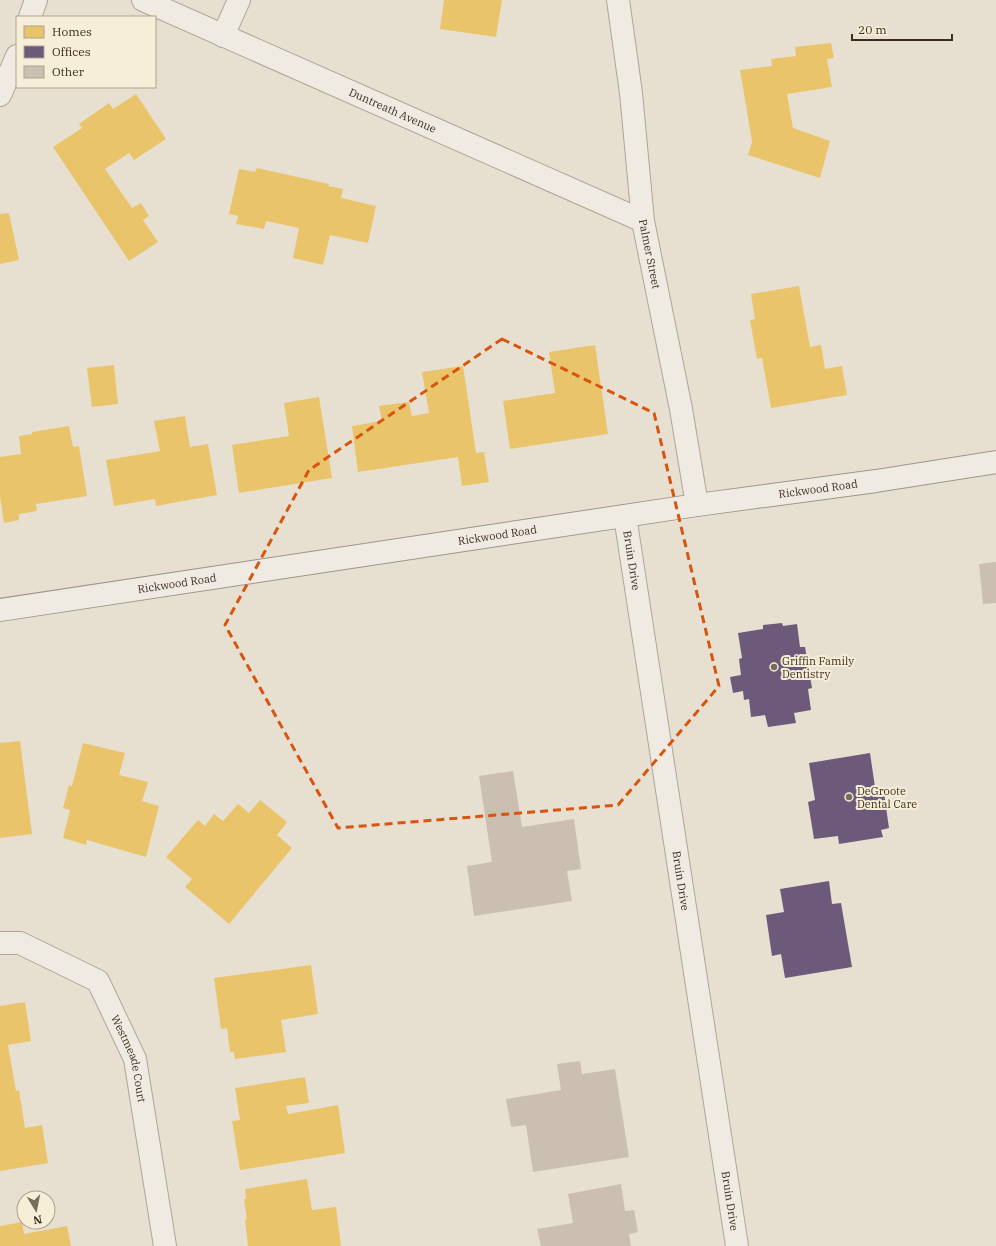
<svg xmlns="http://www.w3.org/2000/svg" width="996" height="1246" viewBox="0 0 996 1246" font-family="'IBM Plex Serif',serif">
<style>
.homes{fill:#e9c46a}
.offices{fill:#6d597a}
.building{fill:#cbbfb2}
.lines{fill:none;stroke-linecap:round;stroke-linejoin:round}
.minor-casing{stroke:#ada599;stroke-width:24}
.secondary-casing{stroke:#9c958a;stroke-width:24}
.minor{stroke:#efebe3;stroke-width:22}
.secondary{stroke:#efebe3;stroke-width:22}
.marked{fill:none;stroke:#d7550e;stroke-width:3;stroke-dasharray:8 5;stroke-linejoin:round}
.poi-dot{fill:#786c5e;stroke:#f7eed8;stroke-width:1.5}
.labels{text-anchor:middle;stroke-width:4;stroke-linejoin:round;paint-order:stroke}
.street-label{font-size:11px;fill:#3d2e20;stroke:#f7eed8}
.poi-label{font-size:11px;fill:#3d2e20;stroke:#f7eed8;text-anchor:start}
</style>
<rect width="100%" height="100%" fill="#e7e0d1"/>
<g class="homes">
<path d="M444,0H502L496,37L440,29Z"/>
<path d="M831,43L834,58L827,59L832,87L787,94L793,128L830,141L820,178L748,155L752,142L740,70L772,66L771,59L796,56L795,47Z"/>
<path d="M136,94L166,139L134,160L129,153L105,169L132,208L141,203L149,216L143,220L158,242L129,261L53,147L82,128L79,124L109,103L113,109Z"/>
<path d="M257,168L329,184L328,186L343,189L341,198L376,206L368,243L330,235L323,265L293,258L299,228L266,221L264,229L236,224L238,216L229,214L239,169L255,172Z"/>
<path d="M9,213L19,260L0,264V214Z"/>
<path d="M799,286L810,347L821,345L825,369L842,366L847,395L771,408L762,358L757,359L750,320L755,319L751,294Z"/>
<path d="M595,345L608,434L510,449L503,401L555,393L549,352Z"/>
<path d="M114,365L118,404L92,407L87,368Z"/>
<path d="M463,366L476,453L484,452L489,482L462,486L458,457L358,472L352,426L382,421L379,406L409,402L412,416L429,413L422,372Z"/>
<path d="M319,397L332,478L239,493L232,445L289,436L284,403Z"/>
<path d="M185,416L190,447L208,444L217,495L156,506L155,499L114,506L106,460L160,451L154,421Z"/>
<path d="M69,426L73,447L79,446L87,496L36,504L37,511L19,514V520L4,523L0,496V457L21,454L19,436L32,434V432Z"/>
<path d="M20,741L32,834L0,838V743Z"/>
<path d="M83,743L125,753L119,775L148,782L142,801L159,806L146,857L87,840L86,845L63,838L70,810L63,808L69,785L72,786Z"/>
<path d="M260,800L287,822L277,835L292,848L229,924L185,887L192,879L166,857L198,820L205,826L214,814L223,821L238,804L249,813Z"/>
<path d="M311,965L318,1014L281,1020L286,1052L235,1059L234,1052H230L227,1028L221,1029L214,978Z"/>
<path d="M25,1002L31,1041L8,1045L16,1091L19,1090L25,1128L42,1125L48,1163L0,1171V1006Z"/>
<path d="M305,1077L309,1103L286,1106L288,1114L338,1105L345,1153L240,1170L232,1121L240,1120L235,1088Z"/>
<path d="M307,1179L312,1210L336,1207L341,1246H248L245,1220L247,1219L244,1199H246L245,1189Z"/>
<path d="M22,1222L24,1234L67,1226L71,1246H0V1226Z"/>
</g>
<g class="offices">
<path d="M782,623L783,626L797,624L800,647H805L812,688L808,689L811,710L794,713L796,723L768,727L765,715L751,717L749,699L744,700L743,691L733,693L730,677L741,675L739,659L742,658L738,633L763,629V625Z"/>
<path d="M870,753L876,794L884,793L889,828L881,830L883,837L839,844L838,836L814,839L808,802L815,800L809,763Z"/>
<path d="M829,881L832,904L841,903L852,967L785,978L781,954L772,956L766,915L784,912L780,889Z"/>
</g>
<g class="building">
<path d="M996,562V603L983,604L979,564Z"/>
<path d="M513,771L522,827L574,819L581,869L567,871L572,901L474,916L467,866L492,862L479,776Z"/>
<path d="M580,1061L582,1074L615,1069L629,1157L533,1172L526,1125L511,1127L506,1099L561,1090L557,1064Z"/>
<path d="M621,1184L625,1211L634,1210L638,1232L629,1234L631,1246H541L537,1229L573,1223L568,1194Z"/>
</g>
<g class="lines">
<defs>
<g id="minor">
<path id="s1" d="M143,0L643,221"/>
<path id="s2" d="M618,0L631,93L643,221L681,409L697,505"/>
<path d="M30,17L36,0"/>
<path d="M223,36L239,0"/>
<path d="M0,95L17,56"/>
<path id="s3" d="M625,516L737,1246"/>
<path id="s4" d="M0,943H20L98,981L135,1059L165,1246"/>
</g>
<g id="secondary">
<path id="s5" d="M0,610L697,505L876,481L996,462"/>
</g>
</defs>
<use href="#minor" class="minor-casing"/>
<use href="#secondary" class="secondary-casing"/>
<use href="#minor" class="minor"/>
<use href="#secondary" class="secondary"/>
</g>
<path class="marked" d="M502,339L654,413L719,686L618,805L338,828L225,625L309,470Z"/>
<g class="poi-dot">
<circle cx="774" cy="667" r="4"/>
<circle cx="849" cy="797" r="4"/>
</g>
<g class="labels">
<g class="street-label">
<text dy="4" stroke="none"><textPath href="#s1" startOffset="273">Duntreath Avenue</textPath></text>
<text dy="4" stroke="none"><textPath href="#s2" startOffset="256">Palmer Street</textPath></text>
<text dy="4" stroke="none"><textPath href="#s5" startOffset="827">Rickwood Road</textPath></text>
<text dy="4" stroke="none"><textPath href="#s5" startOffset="503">Rickwood Road</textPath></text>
<text dy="4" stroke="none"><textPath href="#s3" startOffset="45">Bruin Drive</textPath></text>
<text dy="4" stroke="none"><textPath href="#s5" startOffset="179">Rickwood Road</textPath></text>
<text dy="4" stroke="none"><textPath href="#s3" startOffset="369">Bruin Drive</textPath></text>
<text dy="4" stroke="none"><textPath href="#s4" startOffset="191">Westmeade Court</textPath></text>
<text dy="4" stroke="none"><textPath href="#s3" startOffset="693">Bruin Drive</textPath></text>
</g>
<g class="poi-label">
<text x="782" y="665">Griffin Family<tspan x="782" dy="13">Dentistry</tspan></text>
<text x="857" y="795">DeGroote<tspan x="857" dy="13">Dental Care</tspan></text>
</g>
</g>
<rect x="16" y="16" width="140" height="72" fill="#f7eed8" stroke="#ada18e"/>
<rect x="24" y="26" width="20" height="12" fill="#e9c46a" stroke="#ada18e"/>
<text x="52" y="36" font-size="12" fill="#3d2e20">Homes</text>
<rect x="24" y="46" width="20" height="12" fill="#6d597a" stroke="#ada18e"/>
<text x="52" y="56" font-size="12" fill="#3d2e20">Offices</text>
<rect x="24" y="66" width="20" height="12" fill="#cbbfb2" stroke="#ada18e"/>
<text x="52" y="76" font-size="12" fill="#3d2e20">Other</text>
<g transform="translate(36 1210) rotate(170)"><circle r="19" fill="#f7eed8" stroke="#ada18e"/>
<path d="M0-3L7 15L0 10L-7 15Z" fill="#786c5e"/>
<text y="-6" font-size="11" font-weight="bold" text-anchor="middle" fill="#3d2e20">N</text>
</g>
<path d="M852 34v6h100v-6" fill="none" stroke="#3d2e20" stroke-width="2"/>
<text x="858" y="34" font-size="12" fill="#3d2e20" stroke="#f7eed8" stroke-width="3" paint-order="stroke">20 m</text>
</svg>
